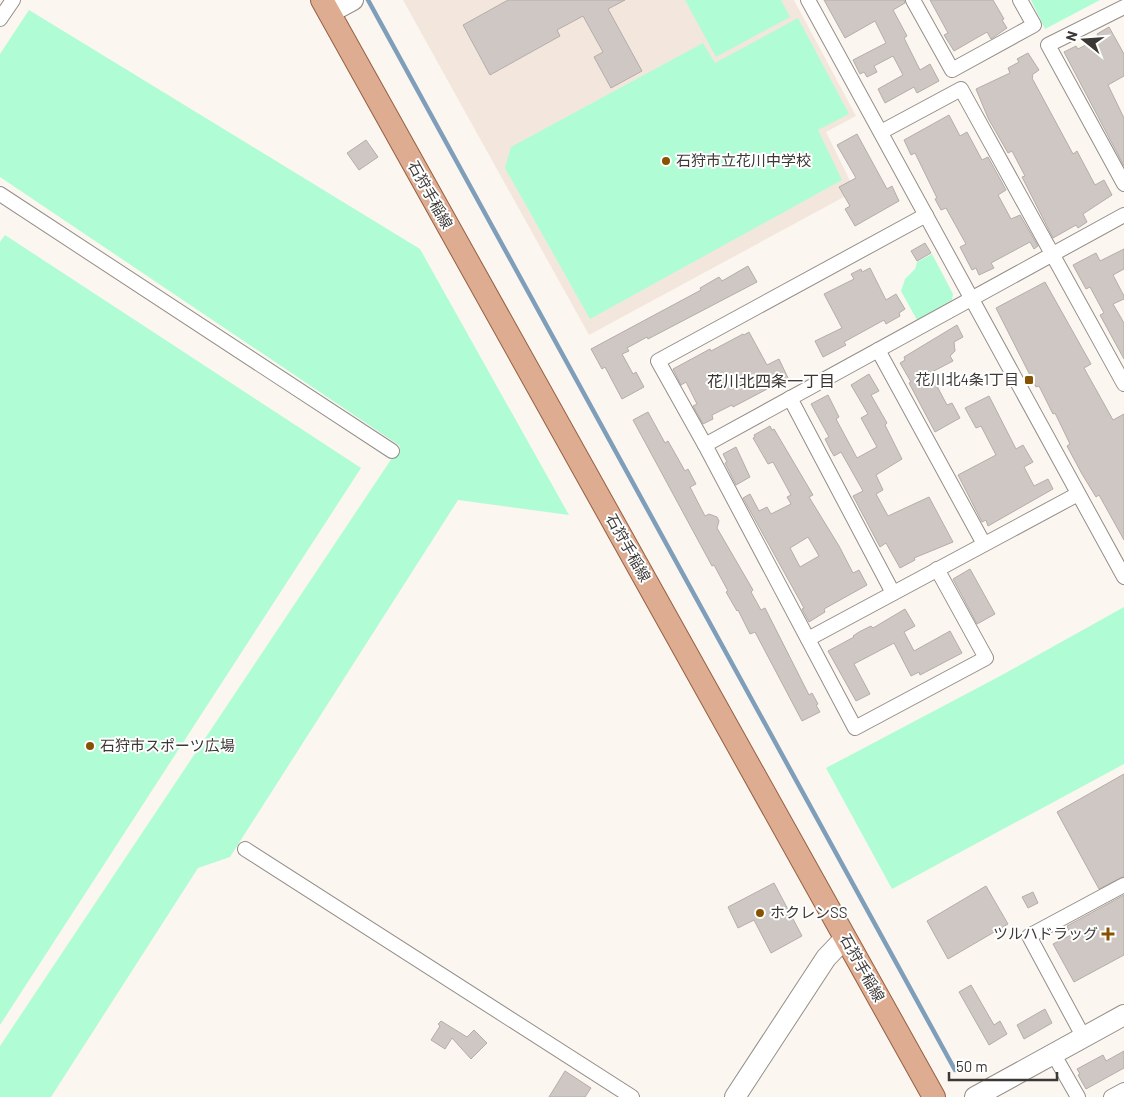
<svg xmlns="http://www.w3.org/2000/svg" width="1124" height="1097" viewBox="0 0 1124 1097" font-family="Barlow,'Noto Sans JP',sans-serif">
<style>
.built{fill:#f3e7dd}
.green{fill:#b0fcd5}
.lines{fill:none;stroke-linecap:round;stroke-linejoin:round}
.stream{stroke:#7e9eb9;stroke-width:4.5}
.building{fill:#cfc7c3;stroke:#b4ada9;fill-rule:evenodd}
.street-casing{stroke:#948e89;stroke-width:16}
.secondary-casing{stroke:#948e89;stroke-width:22}
.primary-casing{stroke:#965f41;stroke-width:24}
.street{stroke:#fff;stroke-width:14}
.secondary{stroke:#fff;stroke-width:20}
.primary{stroke:#ddac91;stroke-width:22}
.poi-dot{fill:#885301;stroke:#fff;stroke-width:2}
.labels{text-anchor:middle;stroke-width:4;stroke-linejoin:round;paint-order:stroke}
.poi-label{font-size:15px;fill:#3b3836;stroke:#fff;text-anchor:start}
.street-label{font-size:15px;fill:#3b3836;stroke:#fff}
.neighbourhood-label{font-size:16px;fill:#393430;stroke:#fff}
</style>
<rect width="100%" height="100%" fill="#fcf6f0"/>
<path class="built" d="M403,0H794L856,116L826,132L855,191L589,335Z"/>
<g class="green">
<path d="M685,0H781L790,17L716,57Z"/>
<path d="M1031,0H1100L1045,29Z"/>
<path d="M29,10L420,249L569,515L458,500L230,857L198,868L51,1097H0V1046L400,446L0,177V54Z"/>
<path d="M798,18L849,114L818,130L842,180L590,319L505,168L511,147L703,43L715,63Z"/>
<path d="M5,235L361,468L0,1025V242Z"/>
<path d="M932,254L953,294L952,300L917,320L901,291L905,279L915,269L917,262Z"/>
<path d="M1124,607V764L892,889L826,768L1002,675Z"/>
</g>
<g class="lines">
<path class="stream" d="M368,0L955,1070"/>
</g>
<g class="building">
<path d="M508,0H625L608,9L642,71L611,88L594,57L603,52L583,16L557,30L560,36L490,75L463,25Z"/>
<path d="M824,0H904L905,3L893,10L907,36L904,38L920,70L930,64L939,81L917,93L914,87L885,103L878,89L903,75L893,56L874,66L877,72L867,77L864,72L860,74L853,60L886,43L875,21L845,38Z"/>
<path d="M930,0H993L1004,19L1002,20L1007,28L991,39L987,32L954,51L944,35L948,33Z"/>
<path d="M1109,27L1124,54V76L1108,85L1124,118V166L1064,52L1076,46L1078,49L1099,38L1097,34Z"/>
<path d="M1028,53L1039,70L1032,75L1033,77L1032,78L1073,154L1077,151L1095,185L1104,180L1112,195L1083,214L1087,222L1078,228L1076,225L1053,238L1022,177L1025,176L1012,151L1008,153L988,118L976,89L1010,73L1008,68L1019,62L1017,59Z"/>
<path d="M949,115L960,136L967,132L982,160L988,157L1006,190L998,195L1011,219L1020,215L1038,246L1034,249L1030,242L991,263L994,268L979,275L976,268L972,270L960,247L966,244L946,208L941,210L935,199L937,198L915,153L911,155L904,140Z"/>
<path d="M857,134L887,189L892,186L899,201L855,226L845,209L850,206L839,187L856,178L837,145Z"/>
<path d="M366,140L378,157L359,170L347,153Z"/>
<path d="M925,243L931,253L917,261L911,251Z"/>
<path d="M1124,249V269L1113,275L1124,296V299L1113,304L1124,323V359L1100,315L1104,313L1090,287L1086,289L1073,265L1096,253L1100,261Z"/>
<path d="M748,266L757,282L648,339L647,337L627,348L629,351L622,354L633,374L636,372L644,387L622,399L605,367L602,369L591,349L701,290L700,288L719,277L722,281Z"/>
<path d="M870,268L886,300L896,294L905,309L899,313L900,316L886,324L884,320L844,342L846,345L823,357L815,341L842,328L824,294L854,279L851,274L861,269L862,272Z"/>
<path d="M1045,282L1091,364L1084,368L1113,420L1124,414V540L1099,495L1096,497L1082,474L1067,446L1070,444L1055,413L1053,414L1039,386L1036,387L996,308Z"/>
<path d="M957,325L963,337L954,342L955,351L950,356L953,361L930,373L947,405L952,403L960,418L935,432L909,383L911,382L900,363L905,360L904,357Z"/>
<path d="M749,332L767,365L779,359L788,378L733,407L732,405L712,415L713,419L703,424L693,406L697,404L686,382L681,385L673,369L710,349L711,351L743,334L744,335Z"/>
<path d="M869,374L879,391L871,395L887,423L885,425L902,459L876,475L883,490L876,494L888,516L929,497L953,542L914,558L915,560L900,568L886,543L880,547L853,496L863,491L841,452L834,456L831,451L825,439L829,437L811,404L828,395L839,417L836,419L857,458L877,447L861,418L868,414L851,385Z"/>
<path d="M989,396L1016,449L1023,445L1033,462L1024,467L1034,486L1048,479L1053,489L988,526L986,520L982,522L958,475L996,455L981,426L976,428L965,408Z"/>
<path d="M648,412L665,443L668,441L685,471L688,469L696,484L690,487L705,516L709,514L717,517L719,521L717,528L753,590L751,592L761,610L765,608L809,695L812,693L818,704L816,705L820,712L802,721L755,632L750,634L738,610L737,611L726,592L728,591L714,565L712,566L633,420Z"/>
<path d="M770,426L772,430L774,429L813,495L809,497L839,546L853,573L859,570L867,585L824,609L825,612L809,622L802,609L804,608L743,498L750,494L759,511L767,507L771,514L791,504L787,497L791,495L773,462L768,464L753,438L755,437L754,435ZM808,537L819,556L800,567L790,548Z"/>
<path d="M736,447L750,477L736,485L725,463L727,462L723,454Z"/>
<path d="M970,569L995,614L977,624L953,579Z"/>
<path d="M905,609L915,626L904,632L914,651L950,631L962,653L920,675L919,672L911,676L894,643L854,664L870,694L856,701L828,651L854,637L853,636L859,632L871,626L873,628Z"/>
<path d="M1124,774V876L1099,889L1057,812Z"/>
<path d="M774,883L802,936L771,953L754,920L738,928L728,907Z"/>
<path d="M986,886L1008,924L948,959L927,921Z"/>
<path d="M1033,892L1038,903L1028,908L1022,897Z"/>
<path d="M1124,895V955L1074,982L1053,944L1071,935L1067,926Z"/>
<path d="M971,985L994,1025L1000,1021L1007,1034L989,1045L959,992Z"/>
<path d="M1045,1009L1052,1023L1024,1039L1017,1025Z"/>
<path d="M441,1021L467,1037L474,1030L487,1043L471,1059L452,1038L445,1049L431,1040L440,1026L438,1024Z"/>
<path d="M1124,1051V1068L1086,1089L1078,1075L1080,1074L1077,1069L1103,1055L1106,1061Z"/>
<path d="M565,1071L591,1088L585,1097H549Z"/>
</g>
<g class="lines">
<defs>
<g id="street">
<path d="M808,0L1124,577"/>
<path d="M913,0L952,70L1034,25L1020,0"/>
<path d="M1124,7L1048,45L1124,184"/>
<path d="M0,19L13,0"/>
<path d="M881,132L961,89L1124,384"/>
<path d="M0,194L392,451"/>
<path d="M926,215L658,361L705,445L855,728L986,658L937,569"/>
<path d="M878,350L984,544"/>
<path d="M790,398L893,593"/>
<path d="M705,445L1124,215"/>
<path d="M808,639L1078,494"/>
<path d="M245,849L632,1097"/>
<path d="M1084,1038L1029,936L1124,885"/>
<path d="M1054,1055L1078,1097"/>
<path d="M1111,1097L1124,1090"/>
</g>
<g id="secondary">
<path d="M329,13L353,0"/>
<path d="M735,1097L826,958L845,938"/>
<path d="M975,1097L1124,1015"/>
</g>
<path id="primary" d="M322,0L934,1097"/>
</defs>
<use href="#street" class="street-casing"/>
<use href="#secondary" class="secondary-casing"/>
<use href="#primary" class="primary-casing"/>
<use href="#street" class="street"/>
<use href="#secondary" class="secondary"/>
<use href="#primary" class="primary"/>
</g>
<g class="poi-dot">
<circle cx="666" cy="161" r="5"/>
<rect x="1024" y="375" width="10" height="10" rx="2.5"/>
<circle cx="90" cy="746" r="5"/>
<circle cx="760" cy="913" r="5"/>
<path d="M1105.5 926.5h5v5h5v5h-5v5h-5v-5h-5v-5h5z"/>
</g>
<g class="labels">
<g class="poi-label">
<text x="676" y="166">石狩市立花川中学校</text>
<text x="1019" y="385" text-anchor="end">花川北4条1丁目</text>
<text x="100" y="751">石狩市スポーツ広場</text>
<text x="770" y="918">ホクレンSS</text>
<text x="1098" y="939" text-anchor="end">ツルハドラッグ</text>
</g>
<g class="street-label">
<text transform="translate(430 195) rotate(61)" y="5">石狩手稲線</text>
<text transform="translate(628 548) rotate(61)" y="5">石狩手稲線</text>
<text transform="translate(862 968) rotate(61)" y="5">石狩手稲線</text>
</g>
<g class="neighbourhood-label">
<text x="771" y="387">花川北四条一丁目</text>
</g>
</g>
<g transform="translate(1084 40) rotate(287)" stroke="#ffffff" stroke-width="4" paint-order="stroke">
<path d="M0-4L9 19L0 12L-9 19Z" fill="#3b3836"/>
<text y="-8" font-size="14" font-weight="bold" text-anchor="middle" fill="#3b3836">N</text>
</g>
<path d="M949 1072v8h108v-8" fill="none" stroke="#3b3836" stroke-width="2.5"/>
<text x="956" y="1072" font-size="15" fill="#3b3836" stroke="#ffffff" stroke-width="4" paint-order="stroke">50 m</text>
</svg>
